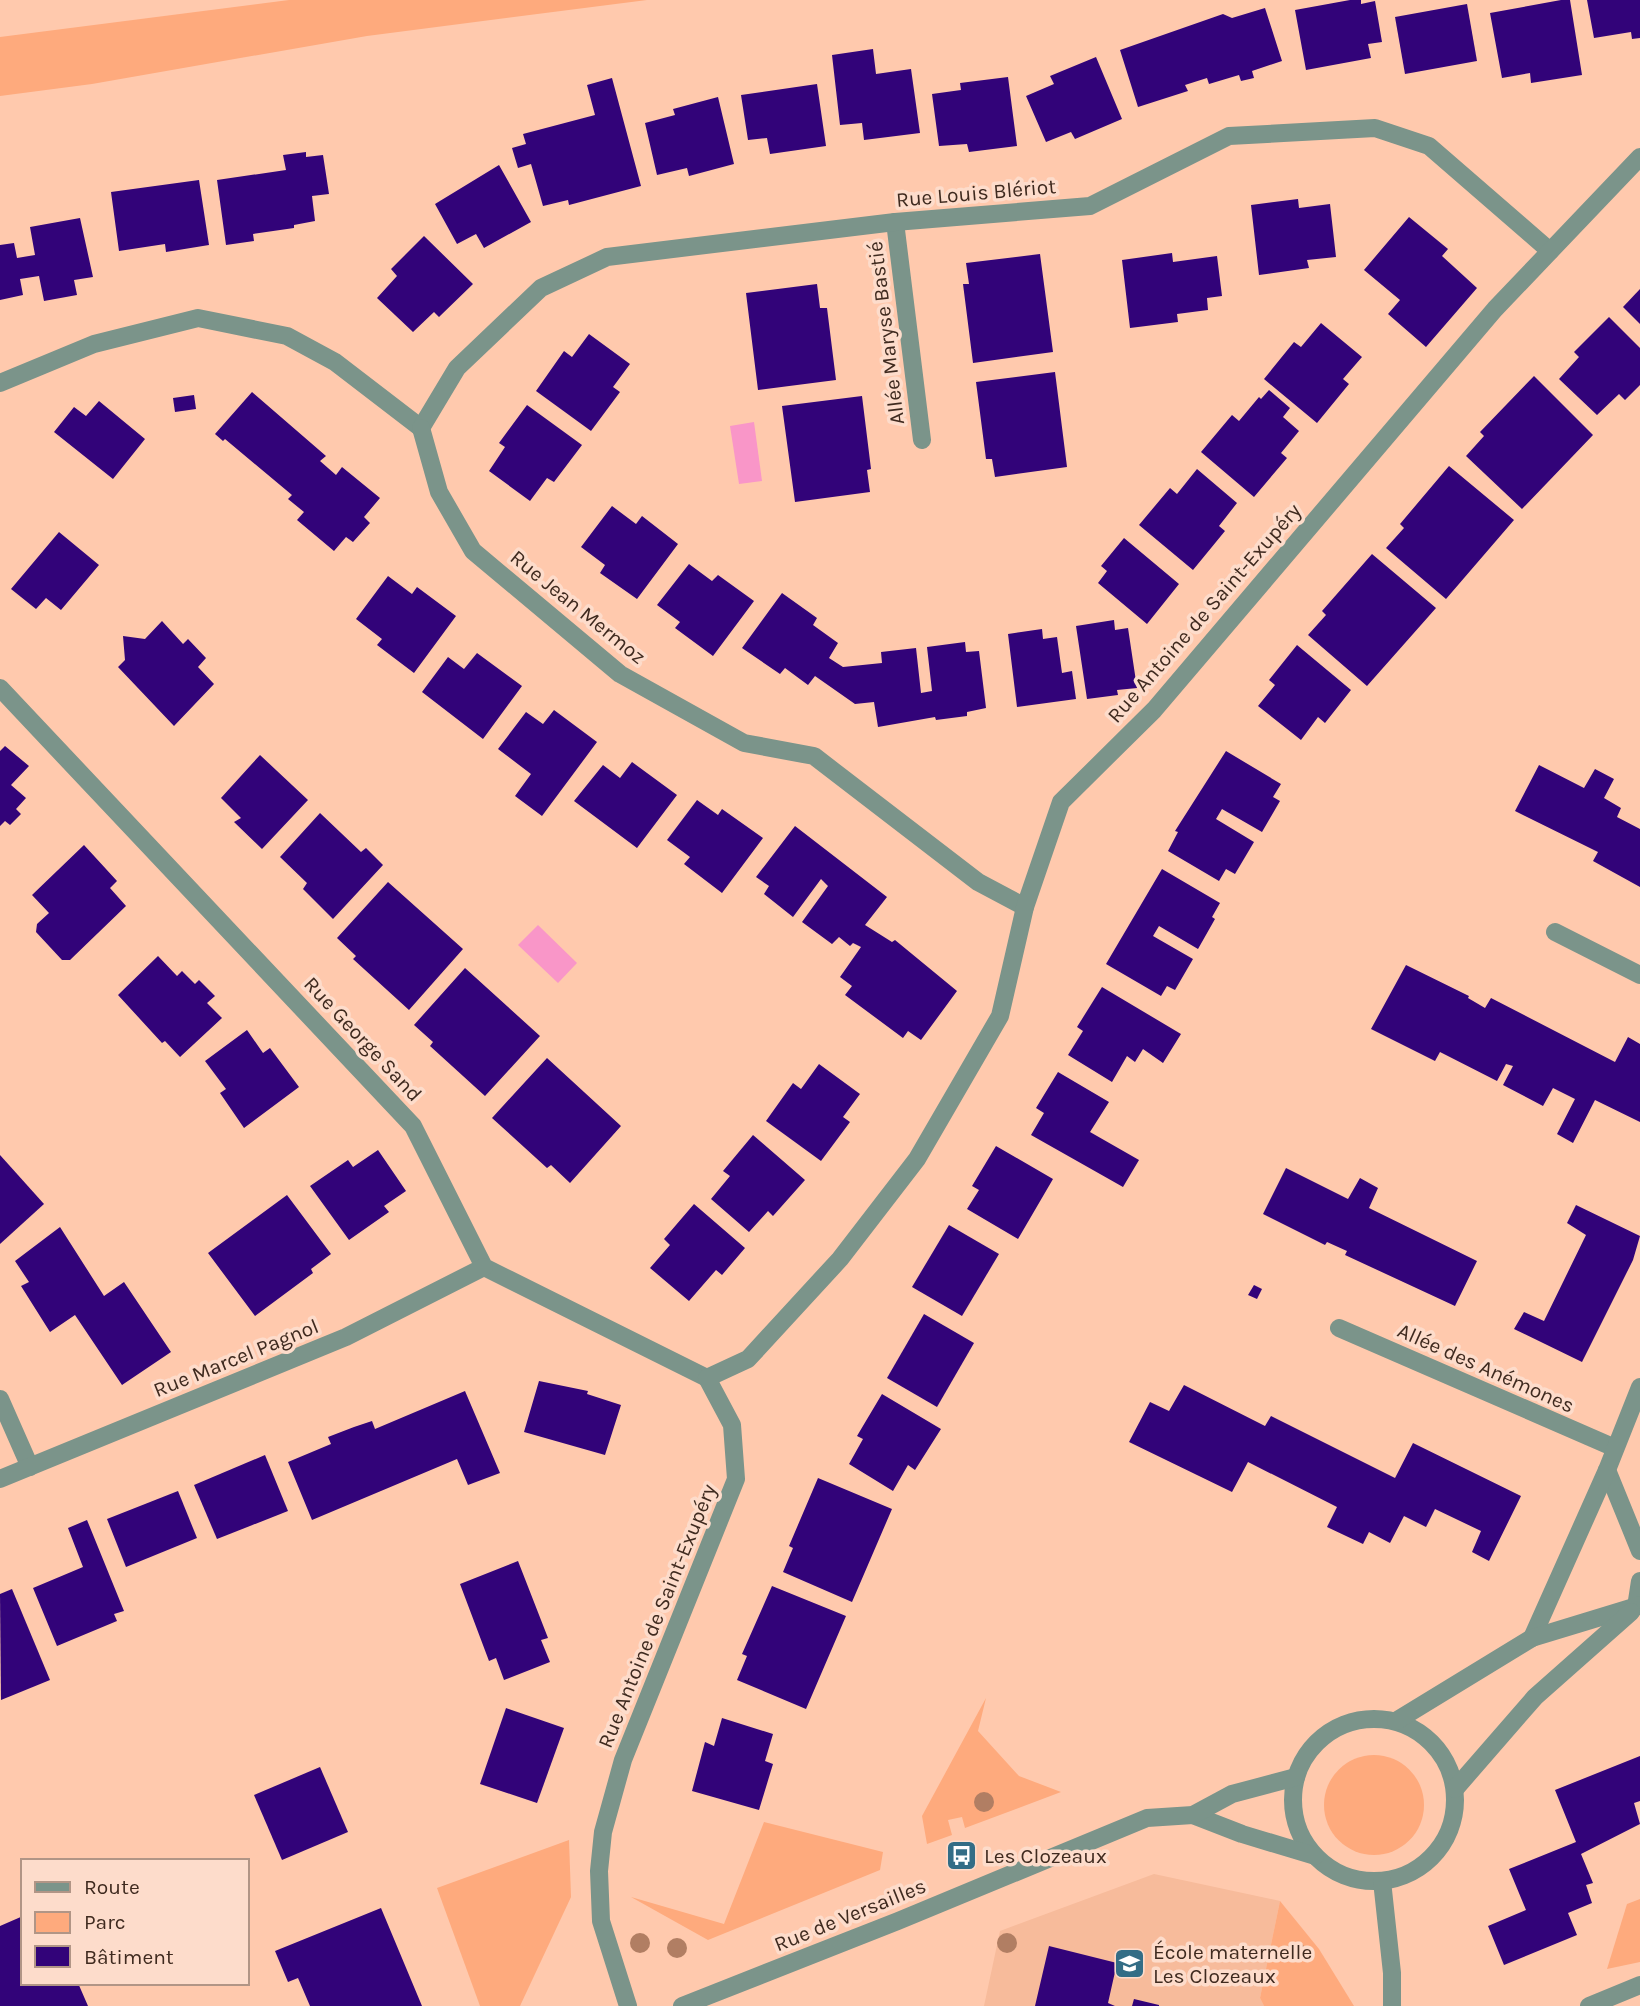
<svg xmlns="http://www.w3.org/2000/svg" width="1640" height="2006" viewBox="0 0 1640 2006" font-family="Karla,sans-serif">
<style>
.built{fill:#f7bb9b}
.green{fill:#feaa7d}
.water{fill:#f996c8}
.building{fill:#320379}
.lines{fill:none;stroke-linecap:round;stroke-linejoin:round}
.lane{stroke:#7b948a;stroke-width:18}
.street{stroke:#7b948a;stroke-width:18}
.tree{fill:#b17e63}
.labels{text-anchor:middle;stroke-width:7;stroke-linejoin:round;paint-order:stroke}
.street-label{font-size:21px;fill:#3f2a1f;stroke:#fddccb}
.poi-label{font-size:21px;fill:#3f2a1f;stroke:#fddccb;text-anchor:start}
</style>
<rect width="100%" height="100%" fill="#ffc9ad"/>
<path class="built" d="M1154,1874L1280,1901L1260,1998L1264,2006H984L1000,1931Z"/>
<g class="green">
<path d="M289,0H647L367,36L92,84L0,96V37Z"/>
<path d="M986,1698L978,1731L1019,1776L1061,1792L965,1828L962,1817L948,1820L952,1835L927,1844L922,1816Z"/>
<circle cx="1374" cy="1805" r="50"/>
<path d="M764,1822L883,1852L880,1870L708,1940L631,1897L724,1924Z"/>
<path d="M569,1840L571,1897L520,2006H480L437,1888Z"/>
<path d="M1640,1899V1962L1607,1969L1627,1904Z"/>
<path d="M1280,1901L1319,1949L1354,2006H1264L1260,1998Z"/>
</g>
<g class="water">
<path d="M754,422L762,481L739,484L730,426Z"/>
<path d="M538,925L577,963L558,983L518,945Z"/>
</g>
<g class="building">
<path d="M1350,0H1361V4L1375,1L1382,42L1368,44L1371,58L1306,70L1295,10Z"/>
<path d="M1561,0H1570L1582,75L1531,83L1530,73L1502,78L1490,13Z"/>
<path d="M1587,0H1640V38L1632,39L1631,32L1594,38Z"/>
<path d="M1467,4L1477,61L1405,74L1395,17Z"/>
<path d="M1265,8L1282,61L1252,71L1254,78L1241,81L1239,75L1209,84L1207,78L1185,85L1188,91L1138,107L1120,50L1223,14L1232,18Z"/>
<path d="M873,49L876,74L911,69L920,133L864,140L862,123L840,125L832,55Z"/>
<path d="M1096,57L1122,119L1075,139L1071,132L1046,142L1026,96L1054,84L1050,76Z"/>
<path d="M1008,77L1017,146L969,152L967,144L939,146L932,94L961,90L960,83Z"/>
<path d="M612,78L641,186L569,205L568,200L543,206L531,164L518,168L512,148L526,144L523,134L595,115L587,85Z"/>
<path d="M817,84L826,146L770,154L767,138L748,140L741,95Z"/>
<path d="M718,97L734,164L689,176L687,168L657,175L645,123L675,115L673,109Z"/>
<path d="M306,152V157L323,155L329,194L312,196L315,221L294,225V228L253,234L254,241L226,245L217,180L286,170L283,155Z"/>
<path d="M499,165L531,222L484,248L476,234L457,244L435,204Z"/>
<path d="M199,180L209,245L166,252L165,244L119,251L111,192Z"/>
<path d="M1298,199L1299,208L1330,204L1336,257L1307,260L1309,268L1259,275L1251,205Z"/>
<path d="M1409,217L1448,249L1442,256L1477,288L1426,347L1388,314L1400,300L1364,270Z"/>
<path d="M80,218L93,277L74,280L77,295L44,301L39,276L20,279L23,295L0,300V245L14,243L17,258L35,255L30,227Z"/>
<path d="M424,236L473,284L439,317L434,312L413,332L377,298L397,276L391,269Z"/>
<path d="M1172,253L1173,262L1217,256L1222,296L1207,298L1208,310L1177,314L1178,322L1130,328L1122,260Z"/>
<path d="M1040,254L1053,352L973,363L963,284H969L966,263Z"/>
<path d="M817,284L820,308H827L836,380L758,390L746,293Z"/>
<path d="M1640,289V324L1623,307Z"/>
<path d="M1609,317L1640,348V385L1625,400L1619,394L1597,415L1559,379L1579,357L1574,352Z"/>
<path d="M1321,323L1362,357L1343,379L1349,384L1317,423L1264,379L1294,342L1301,347Z"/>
<path d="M589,334L630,364L613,387L620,392L591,431L536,391L564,351L572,357Z"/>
<path d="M1055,372L1067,467L995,477L992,459H986L976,382Z"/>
<path d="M1534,376L1593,435L1522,509L1466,456L1484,436L1480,432Z"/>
<path d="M1269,390L1290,408L1283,417L1299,431L1281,453L1287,458L1254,497L1201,452L1232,415L1239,421L1259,397L1261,399Z"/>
<path d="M252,392L326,456L320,461L336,475L342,467L380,498L364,517L370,523L353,542L346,537L334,551L297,520L304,512L288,499L292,495L225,439L223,441L215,434Z"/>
<path d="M194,395L196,409L175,412L173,398Z"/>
<path d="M862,396L871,469L867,470L870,492L795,502L782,406Z"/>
<path d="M99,401L145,439L113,479L54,432L74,407L86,416Z"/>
<path d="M527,405L582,445L554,482L547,478L530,501L489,471L505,447L499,443Z"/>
<path d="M1449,466L1514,520L1446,599L1386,548L1404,528L1400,524Z"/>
<path d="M1197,469L1237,503L1219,526L1225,531L1193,570L1139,525L1170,488L1177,494Z"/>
<path d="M612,506L636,524L642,516L678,544L637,599L600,573L605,565L581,547Z"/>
<path d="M59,532L99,565L61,610L46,598L36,609L11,589Z"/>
<path d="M1124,538L1179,584L1147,624L1098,583L1107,571L1101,566Z"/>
<path d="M1372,554L1436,608L1367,686L1308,635L1326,615L1322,611Z"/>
<path d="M689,564L712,581L718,575L754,601L713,656L675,628L680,622L657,605Z"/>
<path d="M388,576L412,594L417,587L456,616L414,673L377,645L382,639L356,619Z"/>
<path d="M782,593L817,618L813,625L838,643L829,658L843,667L882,663L881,652L916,648L921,693L932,691L927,647L965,642L966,652L979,651L986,708L967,712V716L936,720L935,717L878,727L874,702L855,704L815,676L808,685L785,668L780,674L742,648Z"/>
<path d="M1114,620L1115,630L1128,628L1137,688L1117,690L1118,695L1087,699L1076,626Z"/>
<path d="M162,621L183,644L188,639L206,658L198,667L214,684L174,726L118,667L125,660L123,636L145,639Z"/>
<path d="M1042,629L1043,639L1057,637L1062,673L1072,671L1076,699L1017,707L1008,634Z"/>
<path d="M1297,645L1351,690L1325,723L1318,717L1301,740L1258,706L1275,685L1269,680Z"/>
<path d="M477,653L522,686L483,739L422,692L448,657L464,669Z"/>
<path d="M554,710L597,742L542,816L515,796L531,774L498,749L526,712L543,724Z"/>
<path d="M5,746L29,766L11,785L26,798L16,809L21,814L10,825L5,821L0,826V751Z"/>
<path d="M1226,751L1281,784L1273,797L1280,801L1262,832L1222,809L1216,819L1254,842L1235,874L1226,869L1219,881L1168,851L1178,832L1175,831Z"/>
<path d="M260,755L308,800L262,849L234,822L241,818L221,798Z"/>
<path d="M632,762L677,795L637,848L574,801L603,765L620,778Z"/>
<path d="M1539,765L1584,788L1595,769L1614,779L1604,798L1621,808L1617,817L1640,829V887L1593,861L1598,852L1515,811Z"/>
<path d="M697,800L718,815L722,809L763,838L722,893L684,864L690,857L667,840Z"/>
<path d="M320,813L361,852L366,848L383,865L333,919L303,889L307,883L280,857Z"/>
<path d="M795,826L887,897L865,925L892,942L895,940L957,991L921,1040L908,1031L903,1038L845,995L852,986L840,977L861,947L853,943L850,946L839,937L832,944L802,922L828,886L821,879L793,917L764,894L769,886L756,877Z"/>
<path d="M84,845L117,881L110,888L126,906L70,960H62L36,932L37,924L49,913L32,895Z"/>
<path d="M1162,869L1220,903L1212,917L1215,919L1198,949L1159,926L1153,936L1193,959L1175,990L1167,986L1161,996L1106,964Z"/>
<path d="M388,882L463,949L409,1010L353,959L356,956L337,938Z"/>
<path d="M158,956L177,976L182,971L195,984L199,980L215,996L207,1003L222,1018L180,1057L165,1041L162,1043L118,995Z"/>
<path d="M1406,965L1469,996L1468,998L1485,1008L1491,998L1615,1062L1628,1037L1640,1044V1122L1595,1100L1573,1143L1557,1134L1575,1099L1553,1088L1543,1106L1503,1085L1513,1066L1506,1064L1497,1081L1440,1052L1435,1061L1371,1029Z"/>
<path d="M465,968L540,1036L485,1096L430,1046L433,1042L414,1025Z"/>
<path d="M1102,987L1181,1034L1163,1063L1143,1049L1135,1062L1127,1056L1112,1082L1068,1055L1083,1031L1077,1027Z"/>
<path d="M247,1030L263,1053L270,1048L299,1087L244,1128L220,1093L226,1089L205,1061Z"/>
<path d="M547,1058L621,1126L570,1183L551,1165L547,1168L492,1118Z"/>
<path d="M819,1064L860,1094L843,1117L850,1122L821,1161L766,1121L793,1083L801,1089Z"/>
<path d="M1058,1072L1109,1102L1090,1132L1139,1160L1123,1187L1031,1135L1044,1113L1036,1108Z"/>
<path d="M753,1135L805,1180L773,1216L768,1211L749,1232L711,1199L730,1176L723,1171Z"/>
<path d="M996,1146L1053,1179L1018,1239L967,1209L979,1190L972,1186Z"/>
<path d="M378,1150L406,1191L384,1206L389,1212L349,1240L310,1186L348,1160L353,1167Z"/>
<path d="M0,1155L44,1204L0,1244Z"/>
<path d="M1286,1168L1348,1199L1360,1178L1378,1188L1369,1208L1477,1261L1455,1306L1345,1255L1347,1251L1327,1242L1325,1245L1263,1214Z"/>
<path d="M287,1195L331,1254L311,1269L313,1273L255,1316L208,1253Z"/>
<path d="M694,1204L745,1248L722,1275L716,1270L689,1301L650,1268L670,1245L664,1239Z"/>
<path d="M1576,1205L1640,1236L1633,1260L1582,1362L1514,1329L1524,1312L1544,1321L1586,1235L1567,1223Z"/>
<path d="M949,1225L999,1254L962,1316L912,1287Z"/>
<path d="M60,1227L104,1296L124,1282L171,1352L122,1385L75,1315L50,1332L21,1286L29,1282L15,1261Z"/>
<path d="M1254,1285L1262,1289L1257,1299L1248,1295Z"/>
<path d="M924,1314L974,1343L937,1407L887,1378Z"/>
<path d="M539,1381L588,1391L587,1394L621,1405L605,1455L524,1432Z"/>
<path d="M1184,1385L1265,1426L1271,1416L1395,1478L1413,1443L1521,1496L1489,1561L1472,1552L1481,1531L1435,1509L1426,1527L1404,1516L1390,1543L1369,1532L1363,1544L1327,1527L1337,1507L1248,1462L1232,1492L1129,1442L1150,1402L1169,1411Z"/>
<path d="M465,1391L500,1473L468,1485L457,1459L312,1520L288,1462L331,1444L328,1437L354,1427L372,1421L375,1429Z"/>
<path d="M882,1394L941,1429L915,1470L908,1465L893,1491L849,1464L863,1439L857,1436Z"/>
<path d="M265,1455L288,1511L217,1539L194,1485Z"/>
<path d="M818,1478L892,1509L852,1602L783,1572L793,1548L789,1546Z"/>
<path d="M178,1491L197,1538L126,1567L107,1519Z"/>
<path d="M87,1520L124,1611L114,1614L117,1621L57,1646L33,1588L83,1567L68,1528Z"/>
<path d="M518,1561L548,1638L541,1640L550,1662L504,1680L496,1658L489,1661L460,1584Z"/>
<path d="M772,1586L846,1616L806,1709L737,1680L747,1656L742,1654Z"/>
<path d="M12,1589L50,1680L1,1700L0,1594Z"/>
<path d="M506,1708L564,1728L537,1803L480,1784Z"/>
<path d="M722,1718L773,1734L765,1761L773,1764L759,1810L692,1791L705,1742L714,1746Z"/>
<path d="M1640,1756V1801L1634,1803L1640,1824L1581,1854L1593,1883L1586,1885L1592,1903L1568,1913L1577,1935L1504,1965L1488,1926L1526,1910L1509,1869L1576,1842L1555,1790Z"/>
<path d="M320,1767L348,1832L282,1860L254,1795Z"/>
<path d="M381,1908L422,2006H310L298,1978L288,1982L275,1951Z"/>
<path d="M23,1916V1983H78L88,2006H0V1926Z"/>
<path d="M1049,1946L1117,1963L1108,2003L1115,2006H1035Z"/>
<path d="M1134,1999L1159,2005V2006H1132Z"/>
</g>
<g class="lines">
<path class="lane" d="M1589,2006L1640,1985"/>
<g class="street">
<path d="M895,222L922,440"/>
<path d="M0,383L94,344L198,318L287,336L335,362L421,428"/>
<path d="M421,428L457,368L541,288L607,257L895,222L1090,206L1229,136L1375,128L1429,146L1550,251"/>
<path d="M421,428L439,492L473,551L620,674L744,743L814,756L978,882L1025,907"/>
<path d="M0,688L413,1126L484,1267L707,1378"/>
<path d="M1555,932L1640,975"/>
<path d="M1339,1328L1615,1448"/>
<path d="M0,1399L30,1467"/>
<path d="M1607,1470L1640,1551"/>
<path d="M0,1479L346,1337L484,1267"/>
<path d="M1636,1607L1640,1581"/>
<path d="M1532,1638L1607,1470L1640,1387"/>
<circle cx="1374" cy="1800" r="81"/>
<path d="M1396,1721L1532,1638L1640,1605"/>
<path d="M1455,1789L1535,1697L1631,1612"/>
<path d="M1193,1815L1242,1834L1315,1856"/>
<path d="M1382,1881L1392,1973V2006"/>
<path d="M628,2006L601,1921L599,1871L603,1832L623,1760L736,1479L732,1425L707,1378L748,1359L840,1259L917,1159L1000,1016L1025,907L1061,802L1154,710L1495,309L1640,157"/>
<path d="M682,2006L898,1921L1147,1818L1193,1815L1232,1794L1296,1777"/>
</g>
</g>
<g class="tree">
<circle cx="984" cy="1802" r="10"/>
<circle cx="640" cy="1943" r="10"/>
<circle cx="1007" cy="1943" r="10"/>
<circle cx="677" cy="1948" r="10"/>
<circle cx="1296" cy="1952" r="10"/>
</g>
<defs>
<symbol id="bus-square" viewBox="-11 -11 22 22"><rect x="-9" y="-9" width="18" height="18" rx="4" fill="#336d86" stroke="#fddccb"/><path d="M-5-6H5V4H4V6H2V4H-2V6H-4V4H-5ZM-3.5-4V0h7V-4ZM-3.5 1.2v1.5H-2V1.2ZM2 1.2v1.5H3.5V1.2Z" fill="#fff"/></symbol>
<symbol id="school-square" viewBox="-11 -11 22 22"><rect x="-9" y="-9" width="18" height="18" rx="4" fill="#336d86" stroke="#fddccb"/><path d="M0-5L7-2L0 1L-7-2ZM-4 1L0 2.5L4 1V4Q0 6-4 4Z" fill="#fff"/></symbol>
</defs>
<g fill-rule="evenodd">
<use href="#bus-square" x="944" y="1838" width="35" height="35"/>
<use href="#school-square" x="1112" y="1946" width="35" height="35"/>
</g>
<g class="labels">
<g class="street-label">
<text transform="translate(976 193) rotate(-5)" y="7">Rue Louis Blériot</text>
<text transform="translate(886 333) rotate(-97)" y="7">Allée Maryse Bastié</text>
<text transform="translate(578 607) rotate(39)" y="7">Rue Jean Mermoz</text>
<text transform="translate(1204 613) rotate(-49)" y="7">Rue Antoine de Saint-Exupéry</text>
<text transform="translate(363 1039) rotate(47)" y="7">Rue George Sand</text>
<text transform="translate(236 1358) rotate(-22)" y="7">Rue Marcel Pagnol</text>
<text transform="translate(1486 1368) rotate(24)" y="7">Allée des Anémones</text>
<text transform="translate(657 1616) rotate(-68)" y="7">Rue Antoine de Saint-Exupéry</text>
<text transform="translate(850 1915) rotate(-22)" y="7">Rue de Versailles</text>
</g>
<g class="poi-label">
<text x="984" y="1863">Les Clozeaux</text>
<text x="1153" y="1959">École maternelle<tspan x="1153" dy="24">Les Clozeaux</tspan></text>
</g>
</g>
<rect x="21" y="1859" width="228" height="126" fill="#fddccb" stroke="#b19586" stroke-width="2"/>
<rect x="35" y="1882" width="35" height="10" fill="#7b948a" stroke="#b19586" stroke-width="2"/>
<text x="84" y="1894" font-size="21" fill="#3f2a1f">Route</text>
<rect x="35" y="1912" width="35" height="21" fill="#feaa7d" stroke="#b19586" stroke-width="2"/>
<text x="84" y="1929" font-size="21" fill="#3f2a1f">Parc</text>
<rect x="35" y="1946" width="35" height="21" fill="#320379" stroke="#b19586" stroke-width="2"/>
<text x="84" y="1964" font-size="21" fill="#3f2a1f">Bâtiment</text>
</svg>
